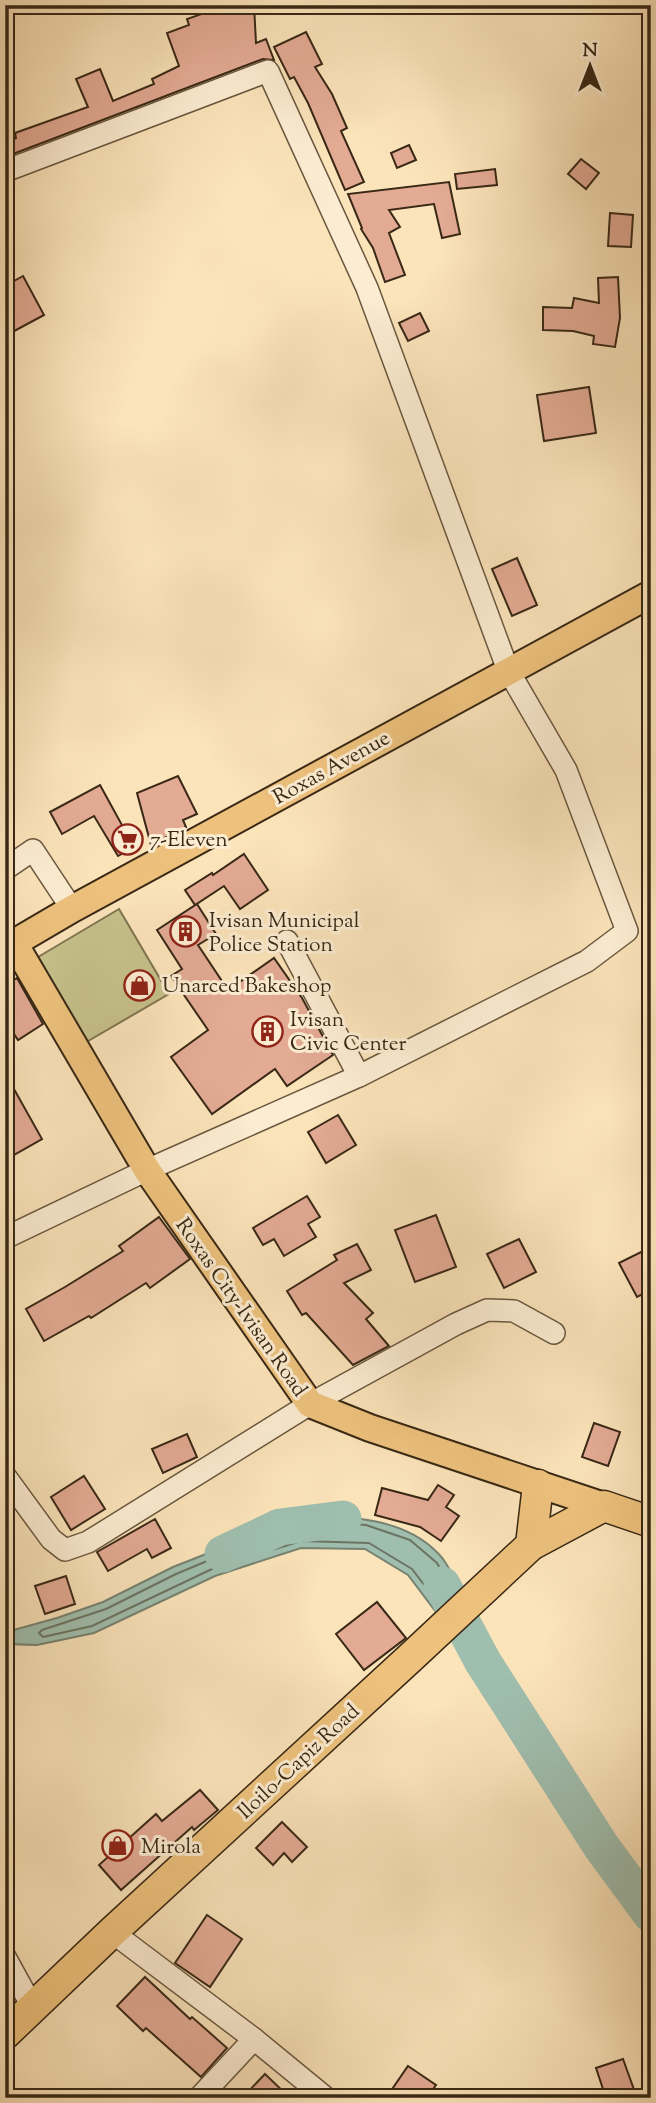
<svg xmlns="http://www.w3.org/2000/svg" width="656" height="2103" viewBox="0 0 656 2103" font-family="'Sorts Mill Goudy',serif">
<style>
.green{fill:#c6c18b;stroke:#7f7450;stroke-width:2}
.water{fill:#9fbeae;stroke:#768271;stroke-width:2}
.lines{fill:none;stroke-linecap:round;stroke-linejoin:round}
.shore{stroke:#6c7362;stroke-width:2}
.river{stroke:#9fbeae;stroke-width:37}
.building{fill:#e3aa94;stroke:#382815;stroke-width:2}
.minor-casing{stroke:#69573e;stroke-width:24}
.major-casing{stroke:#382815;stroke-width:30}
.highway-casing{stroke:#382815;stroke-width:33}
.minor{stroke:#fcedd2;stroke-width:21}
.major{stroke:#eec27d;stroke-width:26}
.highway{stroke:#eec27d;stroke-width:30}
.labels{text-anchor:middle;stroke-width:6;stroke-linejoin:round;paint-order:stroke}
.street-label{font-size:21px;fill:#382815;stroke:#fcedd2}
.poi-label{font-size:21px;fill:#382815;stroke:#fcedd2;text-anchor:start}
</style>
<rect width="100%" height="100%" fill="#fbe3ba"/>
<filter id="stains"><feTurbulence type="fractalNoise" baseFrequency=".00286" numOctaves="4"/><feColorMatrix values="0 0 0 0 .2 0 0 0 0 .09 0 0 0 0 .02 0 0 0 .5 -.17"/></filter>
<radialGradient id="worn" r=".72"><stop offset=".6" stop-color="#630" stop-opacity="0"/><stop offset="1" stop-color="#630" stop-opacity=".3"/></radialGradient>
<path class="green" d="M119,909L169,994L83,1044L33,960Z"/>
<path class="water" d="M324,1515C366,1518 414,1523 443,1559C451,1570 457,1585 464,1597L442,1620L408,1575L365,1549L301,1548L215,1576L94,1633L37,1645L5,1644V1629L10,1631L57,1618L103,1602L173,1567L229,1545Z"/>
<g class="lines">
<path class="shore" d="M441,1607L412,1569L369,1543L301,1541L212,1569L92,1626L43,1637L39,1633L42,1630L106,1609L176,1574L231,1551L325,1522L366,1525L410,1540L437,1563L454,1594"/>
<g class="river">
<path d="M223,1554L280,1527L343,1519"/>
<path d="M442,1585L483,1662L601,1846L651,1914"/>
</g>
</g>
<g class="building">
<path d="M227,5H254L256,43L266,39L274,60L263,59L5,157V142L16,138L15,133L88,107L76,79L100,69L113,101L154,84L152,79L179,66L167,33L189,25L187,19Z"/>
<path d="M306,32L322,64L315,67L332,94L347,128L341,131L364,182L345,190L308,103L294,77L290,79L274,47Z"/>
<path d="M409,145L416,160L397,168L391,153Z"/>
<path d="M581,159L599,173L586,189L568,174Z"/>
<path d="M495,169L497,185L457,189L455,174Z"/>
<path d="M449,182L460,234L442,238L434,204L389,210L400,227L389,233L405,275L385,282L373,248L361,229L362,228L348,194Z"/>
<path d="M610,213L633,215L631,247L608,246Z"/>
<path d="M23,276L44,315L5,336V286Z"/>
<path d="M618,277L620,318L615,347L593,344L594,336L573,331L543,330V307L572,308L574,298L599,303L598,278Z"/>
<path d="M420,313L429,331L408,341L399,323Z"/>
<path d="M589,387L596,433L544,441L537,395Z"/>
<path d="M517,558L537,605L512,616L492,569Z"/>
<path d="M178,776L197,814L183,820L186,827L151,845L137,793Z"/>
<path d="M100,785L134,847L118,856L94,816L62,834L50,812Z"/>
<path d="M244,854L268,890L240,909L224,886L195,905L185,890L212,873L213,875Z"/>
<path d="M197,904L216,934L198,945L228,990L274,958L302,998L333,1055L287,1086L275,1069L212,1114L171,1057L208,1030L171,976L182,969L157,930Z"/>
<path d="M17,978L43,1024L18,1040L5,1020V985Z"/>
<path d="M5,1073L42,1139L5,1160Z"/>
<path d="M338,1115L356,1145L326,1163L308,1132Z"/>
<path d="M307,1196L320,1217L308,1224L316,1237L284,1256L274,1239L263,1245L253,1228Z"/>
<path d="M436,1215L456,1267L415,1282L395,1230Z"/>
<path d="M159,1217L190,1259L150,1288L146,1283L91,1318L89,1316L44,1341L26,1309L65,1287L123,1251L119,1246Z"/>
<path d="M519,1239L536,1272L504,1288L487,1254Z"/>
<path d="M357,1244L371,1270L344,1283L373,1313L366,1319L389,1346L353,1365L306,1313L302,1315L287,1291L337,1260L334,1255Z"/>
<path d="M651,1247V1290L637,1297L619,1263Z"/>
<path d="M594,1423L620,1432L608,1466L582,1457Z"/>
<path d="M187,1434L197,1457L163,1473L152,1449Z"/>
<path d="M84,1476L105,1509L71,1530L51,1497Z"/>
<path d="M438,1485L454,1495L446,1507L459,1516L441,1541L420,1527L375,1515L382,1488L428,1500Z"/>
<path d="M155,1519L171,1548L152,1558L147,1549L108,1571L97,1552Z"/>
<path d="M66,1576L75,1604L45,1614L35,1586Z"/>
<path d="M377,1602L406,1638L364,1670L336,1634Z"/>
<path d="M200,1790L218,1810L194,1830L192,1827L121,1890L99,1865L156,1814L162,1821Z"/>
<path d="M282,1822L307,1847L292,1862L284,1853L273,1865L256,1848Z"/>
<path d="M207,1915L242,1939L210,1987L175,1963Z"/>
<path d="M145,1977L190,2019L192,2017L227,2048L201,2077L146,2028L143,2031L117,2006Z"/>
<path d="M623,2059L637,2098H606L596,2068Z"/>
<path d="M408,2066L436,2085L427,2098H386Z"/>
<path d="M265,2074L290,2098H242Z"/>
</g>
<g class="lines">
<defs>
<g id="minor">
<path d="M5,171L268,71L367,288L508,670L566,770L627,931L587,961L359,1076L147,1170L5,1238"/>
<path d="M5,869L33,850L72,909"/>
<path d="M287,941L359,1076"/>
<path d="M5,1476L51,1539L65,1550L88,1542L310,1404L456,1324L487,1310L514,1311L554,1333"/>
<path d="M112,1932L254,2039L326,2098"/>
<path d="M5,1957L33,2008"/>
<path d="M199,2098L254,2039"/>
</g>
<path id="major" d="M604,1506L370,1428L310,1404L147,1170L14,943L72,909L651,594"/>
<g id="highway">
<path d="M531,1545L538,1485"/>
<path d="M5,2034L112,1932L410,1658L531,1545L604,1506L651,1522"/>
</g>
</defs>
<use href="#minor" class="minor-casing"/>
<use href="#major" class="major-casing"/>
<use href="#highway" class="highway-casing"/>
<use href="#minor" class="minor"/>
<use href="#major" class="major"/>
<use href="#highway" class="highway"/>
</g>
<defs>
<symbol id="supermarket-ring" viewBox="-11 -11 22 22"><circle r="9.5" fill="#fcedd2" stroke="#8f2418" stroke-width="1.5"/><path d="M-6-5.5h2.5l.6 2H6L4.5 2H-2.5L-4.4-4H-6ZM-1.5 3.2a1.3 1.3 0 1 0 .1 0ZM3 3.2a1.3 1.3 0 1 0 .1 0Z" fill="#8f2418"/></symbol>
<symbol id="building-ring" viewBox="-11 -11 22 22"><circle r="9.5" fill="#fcedd2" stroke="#8f2418" stroke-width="1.5"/><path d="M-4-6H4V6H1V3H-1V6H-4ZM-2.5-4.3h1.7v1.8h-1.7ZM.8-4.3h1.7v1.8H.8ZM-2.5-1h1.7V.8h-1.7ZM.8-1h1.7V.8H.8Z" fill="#8f2418"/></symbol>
<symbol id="shop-ring" viewBox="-11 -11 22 22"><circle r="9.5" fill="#fcedd2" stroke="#8f2418" stroke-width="1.5"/><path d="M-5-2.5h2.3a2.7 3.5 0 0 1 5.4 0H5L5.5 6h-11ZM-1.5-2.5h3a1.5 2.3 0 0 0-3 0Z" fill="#8f2418"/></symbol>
</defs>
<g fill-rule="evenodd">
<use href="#supermarket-ring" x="110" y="822" width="35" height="35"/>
<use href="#building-ring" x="168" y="914" width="35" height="35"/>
<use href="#shop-ring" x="122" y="968" width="35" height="35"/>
<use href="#building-ring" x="250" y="1014" width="35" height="35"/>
<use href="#shop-ring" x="100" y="1828" width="35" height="35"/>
</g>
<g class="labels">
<g class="street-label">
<text transform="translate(331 767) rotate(-29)" y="7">Roxas Avenue</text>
<text transform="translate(242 1307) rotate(55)" y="7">Roxas City-Ivisan Road</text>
<text transform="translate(298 1761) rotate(-43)" y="7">Iloilo-Capiz Road</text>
</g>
<g class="poi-label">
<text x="150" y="846">7-Eleven</text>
<text x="209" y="927">Ivisan Municipal<tspan x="209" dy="24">Police Station</tspan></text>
<text x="162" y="992">Unarced Bakeshop</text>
<text x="290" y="1026">Ivisan<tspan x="290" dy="24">Civic Center</tspan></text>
<text x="141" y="1853">Mirola</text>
</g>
</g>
<rect width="656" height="2103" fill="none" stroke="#fbe3ba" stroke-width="28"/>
<rect x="7" y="7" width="642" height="2089" fill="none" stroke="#382815" stroke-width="3.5"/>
<rect x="14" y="14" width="628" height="2075" fill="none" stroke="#382815" stroke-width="2"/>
<g transform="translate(590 66)" stroke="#fcedd2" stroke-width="5" paint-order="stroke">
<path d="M0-5L12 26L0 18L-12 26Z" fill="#382815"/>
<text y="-10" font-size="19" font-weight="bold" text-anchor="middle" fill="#382815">N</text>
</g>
<rect width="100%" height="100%" filter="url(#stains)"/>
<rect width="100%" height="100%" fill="url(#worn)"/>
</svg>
